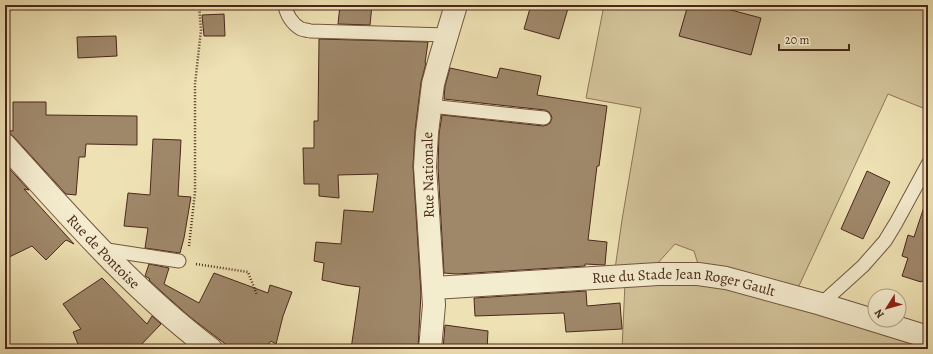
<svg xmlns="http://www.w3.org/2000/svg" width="933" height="354" viewBox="0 0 933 354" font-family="Alegreya,serif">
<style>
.green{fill:#d2c299;stroke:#8e755a}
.building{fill:#9f886a;stroke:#4a281a}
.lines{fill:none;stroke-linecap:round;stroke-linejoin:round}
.service-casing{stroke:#735640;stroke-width:15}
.minor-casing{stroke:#735640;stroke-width:24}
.tertiary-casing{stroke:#735640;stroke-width:24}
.path{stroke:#4a281a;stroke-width:2.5;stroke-dasharray:1 2;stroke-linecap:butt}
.service{stroke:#f4ecce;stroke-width:13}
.minor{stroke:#f4ecce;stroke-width:22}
.tertiary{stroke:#f4ecce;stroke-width:22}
.labels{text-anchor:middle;stroke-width:4;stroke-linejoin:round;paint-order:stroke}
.street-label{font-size:15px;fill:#4a281a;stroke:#f4ecce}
</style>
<rect width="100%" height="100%" fill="#eee1b3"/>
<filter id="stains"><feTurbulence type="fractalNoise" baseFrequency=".005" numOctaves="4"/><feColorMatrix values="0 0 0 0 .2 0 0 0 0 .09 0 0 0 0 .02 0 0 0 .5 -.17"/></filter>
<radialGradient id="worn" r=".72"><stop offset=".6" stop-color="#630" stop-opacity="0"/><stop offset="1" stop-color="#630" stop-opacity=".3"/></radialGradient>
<g class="green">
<path d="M604,5H928V110L888,94L798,288L698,264L694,251L675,244L656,265L615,269L622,220L641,108L586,98Z"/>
<path d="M625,283H712L928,347V349H622Z"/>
</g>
<g class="building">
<path d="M340,5H372L370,25L338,24Z"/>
<path d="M531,5H569L559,39L524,29Z"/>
<path d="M688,5H712L761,18L751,55L679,36Z"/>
<path d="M224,14L225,36H204L202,15Z"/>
<path d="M116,36L117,56L78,58L77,37Z"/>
<path d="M319,39L428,42L425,63H426L421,82L415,131L413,166L421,293L418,349H351L360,287L345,285L322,280L324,263L314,261L316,242L341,244L344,210L373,212L378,174L338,175L339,198L319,196V184H304L303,148H314V121H318Z"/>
<path d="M450,68L497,78L500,68L541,76L537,95L607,106L599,166H597L588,240L607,242L605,265L585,264V266L457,274L444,273L438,167L439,134L442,115L543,126L547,125L550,123L552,118L551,115L549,112L545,110L444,99L445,86Z"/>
<path d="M13,102H46V115L137,116V145L86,144L85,157H79L76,195L66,194L14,137L9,133H5V130L13,131Z"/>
<path d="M153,139L181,140L178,196L191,197L184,238L180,253L145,248L148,228L124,226L128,193L150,195Z"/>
<path d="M5,164L29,190L24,189L74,244L66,240L46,260L32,246L5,259Z"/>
<path d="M867,171L890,182L863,239L841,229Z"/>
<path d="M925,204L928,205V283L921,281V282L902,276L908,258L902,256L908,235L914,237Z"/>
<path d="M149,264L169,268L164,284L199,303L214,273L268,293L270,285L292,292L283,316L276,344L271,341L265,349H232L190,317L163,293L149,280L150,279L145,276Z"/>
<path d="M102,278L147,324L152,316L161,324L137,349H80L73,332L81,329L63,304Z"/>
<path d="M586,291L587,306L620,303L622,329L566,332L564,313L475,316L474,298Z"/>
<path d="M445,325L488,331L487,349H443Z"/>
</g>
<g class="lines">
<defs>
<g id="service">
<path d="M285,5C286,14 292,24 301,29C304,30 307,30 310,31L447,35"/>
<path d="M430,106L544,118"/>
<path d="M101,249L179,261"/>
<path d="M821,304L863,266L885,241L896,223L928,164"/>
</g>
<g id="minor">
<path id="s1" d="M434,288L658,274H698L726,278L821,304L928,337"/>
</g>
<g id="tertiary">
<path id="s2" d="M5,145C70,217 133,290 211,349"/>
<path d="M430,349L434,305L428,212L425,167L427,133L433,84L439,62L456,5"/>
</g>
</defs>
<use href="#service" class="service-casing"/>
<use href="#minor" class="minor-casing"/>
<use href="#tertiary" class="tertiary-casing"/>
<g class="path">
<path d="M189,246L195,192V84L201,30L199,5"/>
<path d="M196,264L248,272L257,295"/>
</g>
<use href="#service" class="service"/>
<use href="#minor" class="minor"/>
<use href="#tertiary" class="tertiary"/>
</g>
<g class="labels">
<g class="street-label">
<text transform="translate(428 175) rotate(-91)" y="5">Rue Nationale</text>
<text dy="5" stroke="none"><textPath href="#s2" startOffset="145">Rue de Pontoise</textPath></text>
<text dy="5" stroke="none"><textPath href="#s1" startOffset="251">Rue du Stade Jean Roger Gault</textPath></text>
</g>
</g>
<rect width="933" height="354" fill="none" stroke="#eee1b3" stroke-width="20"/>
<rect x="6" y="6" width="921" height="342" fill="none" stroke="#4a281a" stroke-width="2"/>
<rect x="10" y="10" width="913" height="334" fill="none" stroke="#4a281a"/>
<g transform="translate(887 308) rotate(233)"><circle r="19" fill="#f4ecce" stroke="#b09e86"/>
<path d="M0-3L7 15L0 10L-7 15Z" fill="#8f2418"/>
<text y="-6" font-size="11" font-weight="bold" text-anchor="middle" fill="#4a281a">N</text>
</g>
<path d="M779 44v6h70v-6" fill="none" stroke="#4a281a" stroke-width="2"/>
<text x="785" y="44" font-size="12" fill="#4a281a" stroke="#f4ecce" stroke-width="3" paint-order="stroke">20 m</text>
<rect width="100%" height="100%" filter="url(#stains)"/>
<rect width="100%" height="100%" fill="url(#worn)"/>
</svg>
